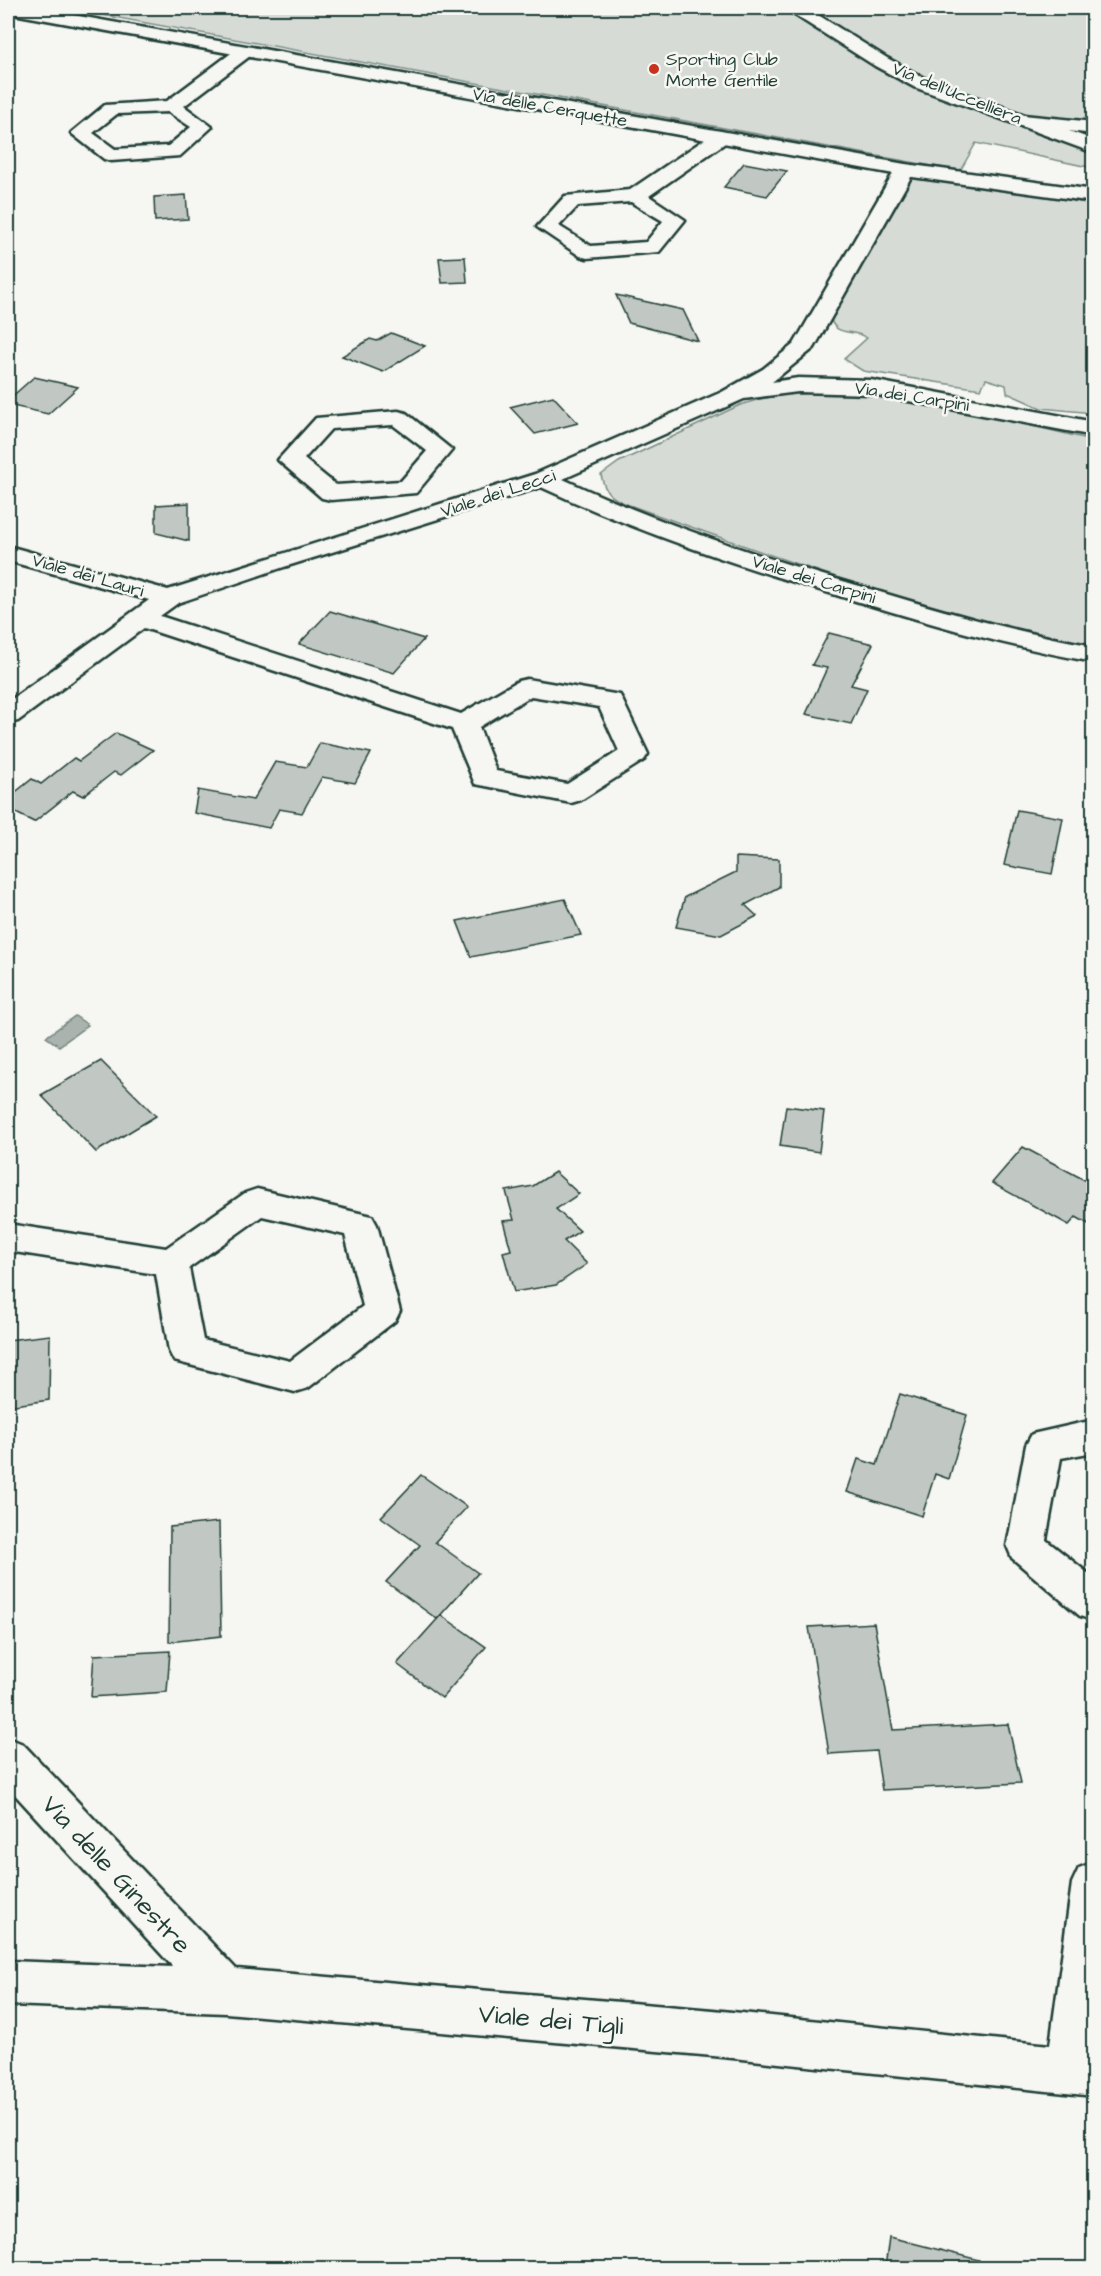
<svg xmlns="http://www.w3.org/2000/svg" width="1101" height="2276" viewBox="0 0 1101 2276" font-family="'Architects Daughter',sans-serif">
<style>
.green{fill:#d6dbd6;stroke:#7a8c85;stroke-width:1.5}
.water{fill:#aab3ae;stroke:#72847d;stroke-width:1.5}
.building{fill:#c1c8c3;stroke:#1f3d34;stroke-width:1.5}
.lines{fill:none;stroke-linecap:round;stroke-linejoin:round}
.street-casing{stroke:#1f3d34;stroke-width:5}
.secondary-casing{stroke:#1f3d34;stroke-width:5}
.street{fill:#f6f6f2;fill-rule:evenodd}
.secondary{fill:#f6f6f2;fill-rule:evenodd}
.poi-dot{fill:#c8321e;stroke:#f6f6f2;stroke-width:2}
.labels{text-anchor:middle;stroke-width:5;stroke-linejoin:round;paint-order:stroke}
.far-poi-label{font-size:18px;fill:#1f3d34;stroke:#f6f6f2;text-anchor:start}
.far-street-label{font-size:18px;fill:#1f3d34;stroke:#f6f6f2}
.near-street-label{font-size:26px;fill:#1f3d34;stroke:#f6f6f2}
</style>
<rect width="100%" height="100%" fill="#f6f6f2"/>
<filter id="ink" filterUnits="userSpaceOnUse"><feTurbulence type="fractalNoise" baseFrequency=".0167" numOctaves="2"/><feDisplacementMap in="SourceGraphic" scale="12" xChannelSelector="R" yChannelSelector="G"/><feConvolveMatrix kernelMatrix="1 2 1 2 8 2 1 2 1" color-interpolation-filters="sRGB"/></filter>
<g filter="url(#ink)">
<g class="green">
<path d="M64,8H1093V168L976,143L960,171Z"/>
<path d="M910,174L1093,204V413L1041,408L1007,393L1006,385L986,379L981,389L863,371L844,359L867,338C853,328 834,338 830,316Z"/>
<path d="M806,391C904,391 999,419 1093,440V647C935,616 781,559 629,505C611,498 605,493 601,475L619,462L740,405L760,399Z"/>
</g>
<path class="water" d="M75,1016L88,1025L59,1046L46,1037Z"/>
<g class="building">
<path d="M744,163L787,171L767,196L724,187Z"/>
<path d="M186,195L188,219L155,221L154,197Z"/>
<path d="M465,257L467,282L442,283L439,258Z"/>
<path d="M616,295L683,310L698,341L629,323Z"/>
<path d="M391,333L425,346L383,372L342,356L370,339L377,341Z"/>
<path d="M34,377L78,387L48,414L8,405V400Z"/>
<path d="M553,396L578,423L535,434L510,407Z"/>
<path d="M189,503V541L156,533V505Z"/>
<path d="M330,611L424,639L394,673L299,644Z"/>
<path d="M829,633L873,644L851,685L867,689L851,724L806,714L827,668L812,665Z"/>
<path d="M116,733L153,750L121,775L114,772L83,796L73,791L34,822L8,809V798L32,779L41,784L74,758L79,761Z"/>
<path d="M320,743L371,753L355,783L322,777L302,813L279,809L269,828L194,813L198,790L253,800L275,762L307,767Z"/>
<path d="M1017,810L1063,818L1052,874L1004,865Z"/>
<path d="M736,857L779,859V887L745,905L757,916L721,935L676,927L685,897L736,872Z"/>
<path d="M565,899L581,935L471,957L457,921Z"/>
<path d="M101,1061L156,1116L96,1152L41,1095Z"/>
<path d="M786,1106L824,1111L819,1152L780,1146Z"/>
<path d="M1023,1147L1094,1185V1227L1076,1217L1069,1225L992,1183Z"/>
<path d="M555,1172L579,1194L556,1209L580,1231L564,1241L587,1264L556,1285L514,1292L503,1252L511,1250L503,1221L514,1220L506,1191L533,1186Z"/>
<path d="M50,1335L49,1400L8,1406V1340Z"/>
<path d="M900,1394L967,1415L949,1479L935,1474L922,1516L847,1492L858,1459L877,1465Z"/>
<path d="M421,1475L467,1507L435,1542L478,1573L437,1619L386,1582L420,1545L381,1517Z"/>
<path d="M219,1522L221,1636L169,1642L170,1527Z"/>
<path d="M441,1615L486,1647L442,1698L397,1664Z"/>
<path d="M874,1623L893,1730L1008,1724L1021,1783L882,1790L876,1751L829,1754L809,1627Z"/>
<path d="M170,1651L167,1692L91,1697L94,1655Z"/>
<path d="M889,2237L979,2260L978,2268H885Z"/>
</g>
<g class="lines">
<defs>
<g id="street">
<path d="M244,47L250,48L253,52L250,56L184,106L212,127L180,156L111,161L104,159L71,133L105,105L167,101L238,48ZM168,112L191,127L168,146L115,149L93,133L117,114Z"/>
<path d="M1023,115L1094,122V134L1016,125L1014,121Z"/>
<path d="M721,131L731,137L728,141L649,196L685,220L659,252L587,258L580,256L537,227L565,196L630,190L714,133ZM631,202L663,221L646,242L591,246L559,226L578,206Z"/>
<path d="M905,164L915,170L814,348L772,382L798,378L871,380L1094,422V436L871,394L798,392L744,399L563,479C660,524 761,557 863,587C939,610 1015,632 1094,646V662C1009,647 928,623 846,598C742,567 640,533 541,487L284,567L178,603L160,616L461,714L518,681L527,679L620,695L648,754L644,760L581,800L571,803L475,784L452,729L144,628L18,721L8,723V702L149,600L8,561V546L168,590L535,474L722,392L763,369L794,344L895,170ZM531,696L599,707L619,751L567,784L496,771L479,727Z"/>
<path d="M398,411L406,413L452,450L416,493L331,500L322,498L278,460L316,418ZM393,425L427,451L401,481L336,485L304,459L331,429Z"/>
<path d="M257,1189L372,1216L377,1225L400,1311L395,1321L308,1388L295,1392L174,1361L169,1351L156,1274L8,1251V1224L166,1248L245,1193ZM262,1216L345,1235L363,1306L290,1361L203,1340L189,1268Z"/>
<path d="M1094,1420V1452L1061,1458L1046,1540L1094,1578V1621L1080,1616L1012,1558L1007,1546L1026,1445L1032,1434Z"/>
<path d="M8,1738L23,1744L236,1969L713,2010L1050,2045L1072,1883L1079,1868L1094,1862V2096L713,2056L226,2013L8,2005V1961L173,1967L8,1787Z"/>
</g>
<g id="secondary">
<path d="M8,8H34L905,164L1094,190V202L905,176L8,13Z"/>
<path d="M788,8H807L887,58L926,79L1094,140V153L914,87L875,66L790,12Z"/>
</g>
</defs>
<use href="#street" class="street-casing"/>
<use href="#secondary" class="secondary-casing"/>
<use href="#street" class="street"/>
<use href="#secondary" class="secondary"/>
</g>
</g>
<circle class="poi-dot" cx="654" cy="69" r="6"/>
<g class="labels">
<g class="far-poi-label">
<text x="666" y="65">Sporting Club<tspan x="666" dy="21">Monte Gentile</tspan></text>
</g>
<g class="far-street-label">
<text transform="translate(957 93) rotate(22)" y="6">Via dell'Uccelliera</text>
<text transform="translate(550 107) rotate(10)" y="6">Via delle Cerquette</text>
<text transform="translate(912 396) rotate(9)" y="6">Via dei Carpini</text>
<text transform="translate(498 493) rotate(-18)" y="6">Viale dei Lecci</text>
<text transform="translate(88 575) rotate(16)" y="6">Viale dei Lauri</text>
<text transform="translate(814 579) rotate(17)" y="6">Viale dei Carpini</text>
</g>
<g class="near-street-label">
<text transform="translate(117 1874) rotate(47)" y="9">Via delle Ginestre</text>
<text transform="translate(551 2019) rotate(5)" y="9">Viale dei Tigli</text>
</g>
</g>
<rect width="1101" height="2276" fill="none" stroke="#f6f6f2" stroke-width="30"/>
<rect x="15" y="15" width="1071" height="2246" fill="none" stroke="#1f3d34" stroke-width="2" filter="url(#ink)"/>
</svg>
